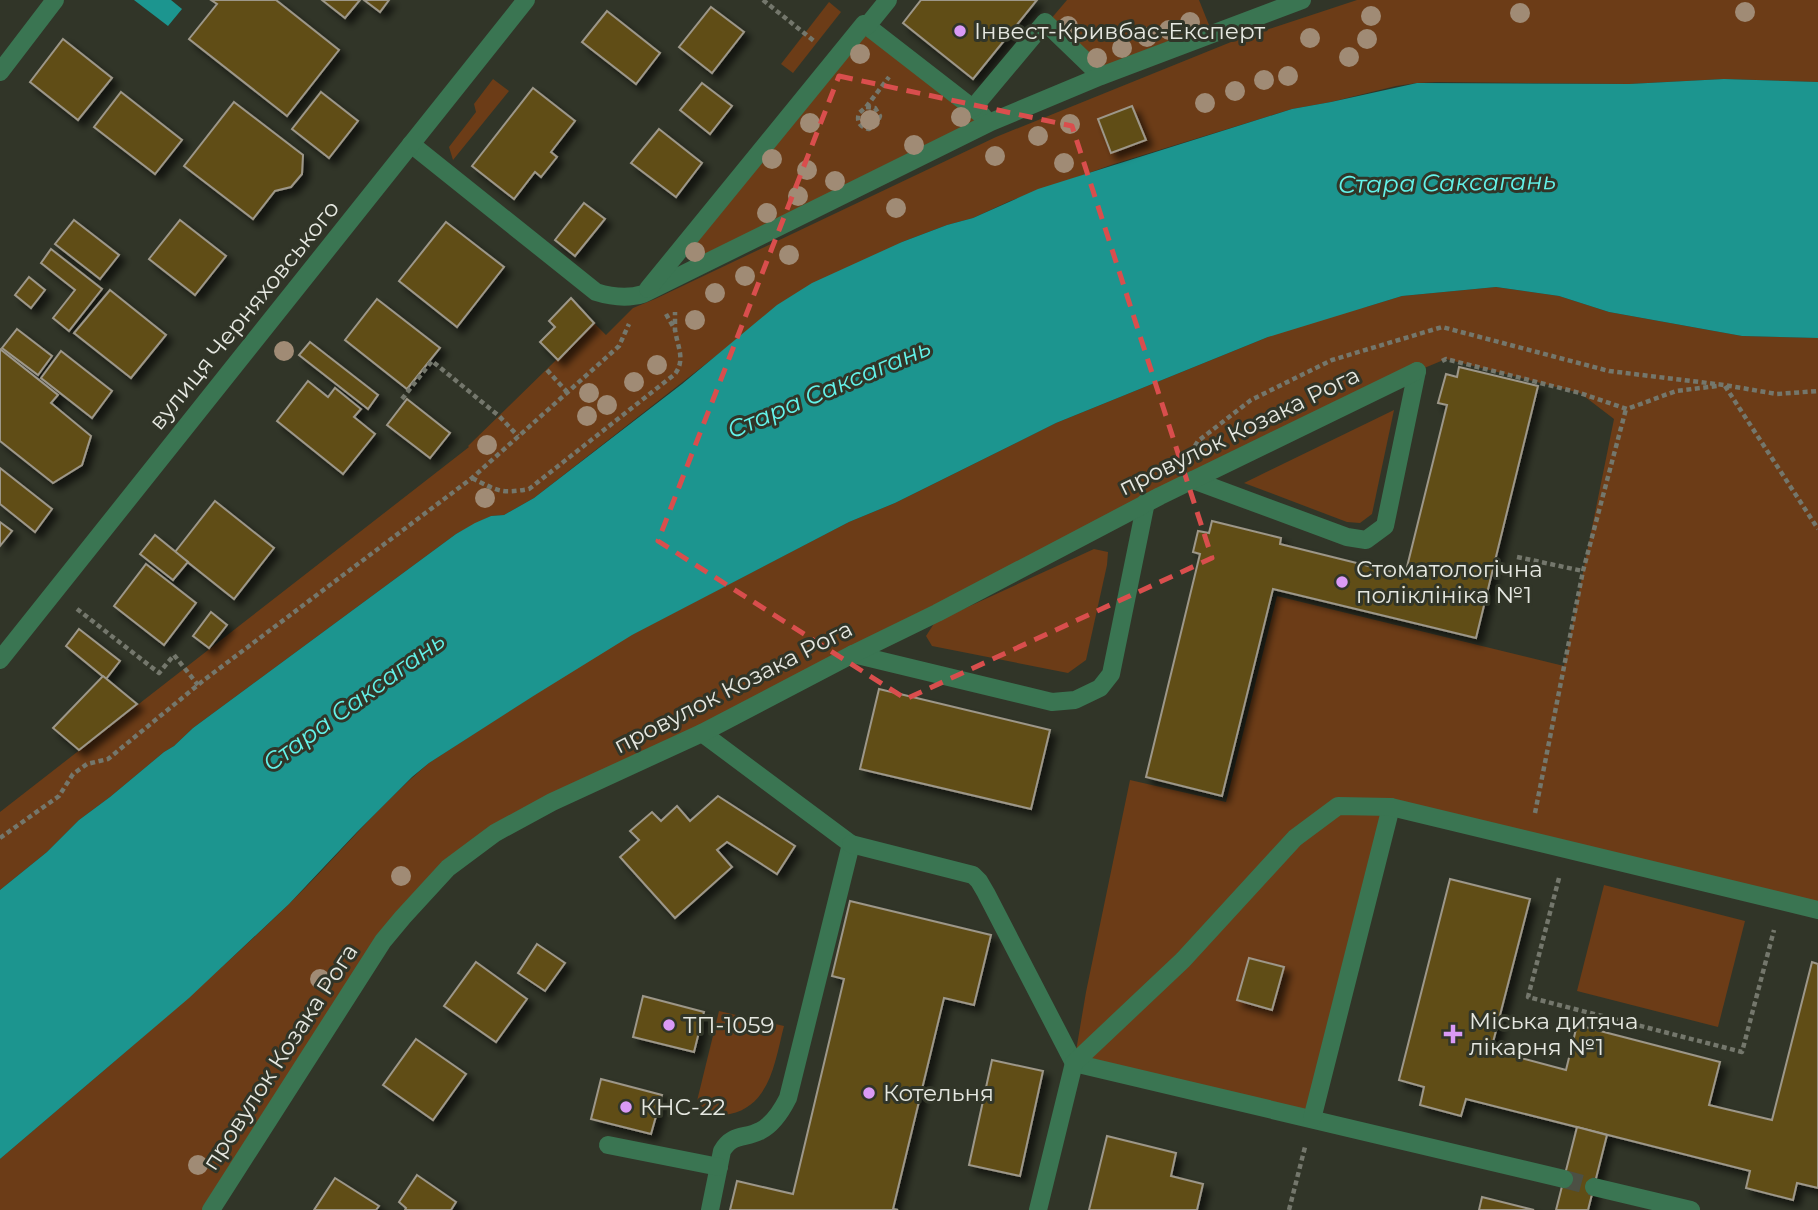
<svg xmlns="http://www.w3.org/2000/svg" width="1818" height="1210" viewBox="0 0 1818 1210" font-family="Montserrat,sans-serif">
<style>
.green{fill:#6c3c17;fill-rule:evenodd}
.water{fill:#1c958f}
.building{fill:#614e19;stroke:#9d9789;stroke-width:2;filter:url(#shadow)}
.lines{fill:none;stroke-linecap:round;stroke-linejoin:round}
.minor-tunnel{stroke:#4c5044;stroke-width:18;stroke-dasharray:18 9;stroke-linecap:butt}
.path{stroke:#74776c;stroke-width:4.5;stroke-dasharray:5 3.5;stroke-linecap:butt}
.minor{stroke:#3a7552;stroke-width:18}
.tree{fill:#a08b75}
.marked{fill:none;stroke:#d94e4d;stroke-width:5;stroke-dasharray:14 9;stroke-linejoin:round}
.poi-dot{fill:#da9af6;stroke:#313528;stroke-width:2.5}
.labels{text-anchor:middle;stroke-width:6;stroke-linejoin:round;paint-order:stroke}
.poi-label{font-size:23px;fill:#e6e8e1;stroke:#313528;text-anchor:start}
.street-label{font-size:23px;fill:#e6e8e1;stroke:#313528}
.water-label{font-size:24px;font-style:italic;fill:#64f3ea;stroke:#313528}
</style>
<defs>
<filter id="shadow"><feDropShadow dx="6" dy="6" stdDeviation="3.5" flood-color="#0009"/></filter>
</defs>
<rect width="100%" height="100%" fill="#313528"/>
<g class="green">
<path d="M1067,0H1199L1209,25L1101,68L1050,20Z"/>
<path d="M1357,0H1818V82L1724,79L1629,84L1437,82L1417,83L1396,86L1331,102L1292,109L1114,164L1010,201L973,218L947,225L902,242L748,331L534,498L504,515L491,516L456,534L193,728L174,746L164,752L110,797L79,820L47,852L0,890V812L469,447L468,446L594,323L606,335L633,308L655,299L996,137L1236,40ZM1132,106L1145,139L1098,119Z"/>
<path d="M829,2L841,12L793,73L781,64Z"/>
<path d="M865,32L981,121L694,261L688,258L686,254Z"/>
<path d="M493,79L509,91L453,160L449,147L476,112L474,104Z"/>
<path d="M1496,287L1559,296L1609,312L1742,336L1818,338V910L1391,807L1312,1119L1074,1063L1086,992L1130,780L1226,802L1277,596L1564,666L1614,419L1580,393L1446,359L1417,371L552,802L426,891L211,1210H0V1159C97,1076 195,995 287,906C335,859 378,806 429,763L579,666L620,624L633,634L849,522L895,503L1056,423L1268,337L1272,318L1366,307L1402,296Z"/>
<path d="M1394,410L1372,514L1360,523L1347,522L1244,483Z"/>
<path d="M1094,549L1108,552L1107,565L1086,660L1068,673L932,646L926,636L935,622Z"/>
<path d="M1604,885L1745,921L1718,1027L1577,991Z"/>
<path d="M719,1011L784,1026C775,1060 771,1105 730,1114C715,1117 707,1113 697,1101Z"/>
</g>
<g class="water">
<path d="M134,0H171L182,9L168,26Z"/>
<path d="M1724,79L1818,82V338L1742,336L1609,312L1559,296L1496,287L1402,296L1268,337L1056,423L895,503L849,522L632,635L535,695L429,763L412,777L357,832L289,904L189,998L0,1159V890L47,852L79,820L110,797L164,752L174,746L193,728L456,534L475,523L491,516L504,515L534,498L682,384L777,305L812,283L902,242L947,225L973,218L1038,189L1292,109L1331,102L1417,83L1629,84Z"/>
</g>
<g class="building">
<path d="M211,0H276L339,50L287,116L189,39L217,4Z"/>
<path d="M322,0H360L345,18Z"/>
<path d="M364,0H389L380,12Z"/>
<path d="M921,0H1037L973,79L903,23Z"/>
<path d="M711,7L744,32L712,73L679,47Z"/>
<path d="M607,11L660,53L636,84L582,42Z"/>
<path d="M63,39L112,78L78,120L30,82Z"/>
<path d="M702,83L732,106L710,134L680,110Z"/>
<path d="M533,88L575,121L551,152L557,157L541,177L535,172L514,199L472,166Z"/>
<path d="M121,92L182,140L155,174L94,127Z"/>
<path d="M321,92L358,121L329,158L292,129Z"/>
<path d="M234,102L303,155L302,174L291,187L275,191L253,219L184,166Z"/>
<path d="M1132,106L1146,140L1111,153L1098,119Z"/>
<path d="M659,129L702,163L676,197L631,163Z"/>
<path d="M584,203L605,219L575,256L555,240Z"/>
<path d="M74,220L119,255L100,279L55,244Z"/>
<path d="M180,220L226,256L195,295L149,259Z"/>
<path d="M446,222L504,267L457,327L399,281Z"/>
<path d="M51,249L102,289L69,331L53,318L75,290L41,263Z"/>
<path d="M29,277L45,290L31,308L15,295Z"/>
<path d="M110,290L166,335L131,378L74,333Z"/>
<path d="M571,298L594,323L558,360L540,342L555,327L549,321Z"/>
<path d="M377,299L440,348L407,389L345,340Z"/>
<path d="M17,329L52,356L38,375L2,348Z"/>
<path d="M310,342L378,395L368,409L299,355Z"/>
<path d="M0,349L58,395L51,403L91,436L82,465L53,483L0,441Z"/>
<path d="M61,351L112,391L92,418L41,378Z"/>
<path d="M1459,367L1538,386L1476,638L1273,589L1222,796L1146,777L1200,554L1193,552L1198,531L1209,533L1212,521L1281,538L1280,544L1405,575L1447,405L1438,403L1446,374L1457,377Z"/>
<path d="M308,381L328,397L335,388L361,409L354,417L375,434L343,474L277,421Z"/>
<path d="M407,399L450,433L430,458L387,425Z"/>
<path d="M0,468L52,509L35,532L0,504Z"/>
<path d="M215,501L274,548L234,599L175,552Z"/>
<path d="M0,522L12,531L0,546Z"/>
<path d="M155,535L188,562L173,580L140,554Z"/>
<path d="M146,564L196,603L164,645L114,606Z"/>
<path d="M211,612L227,625L209,648L193,636Z"/>
<path d="M79,629L120,661L106,679L66,646Z"/>
<path d="M103,676L137,704L79,750L53,728Z"/>
<path d="M879,689L1050,730L1031,809L860,769Z"/>
<path d="M718,796L795,846L777,874L727,842L717,850L732,867L675,918L620,857L639,840L630,831L652,812L661,821L677,806L690,821Z"/>
<path d="M1450,879L1530,899L1491,1050L1566,1070L1577,1025L1720,1062L1709,1105L1772,1120L1812,962L1818,964V1188L1797,1183L1793,1200L1746,1188L1750,1171L1620,1138L1466,1099L1461,1116L1420,1105L1424,1087L1399,1080Z"/>
<path d="M850,901L991,935L974,1005L944,998L893,1209L898,1210H730L737,1181L793,1194L844,979L832,976Z"/>
<path d="M537,944L565,963L545,991L518,973Z"/>
<path d="M1249,958L1284,967L1272,1010L1237,1000Z"/>
<path d="M476,962L527,999L496,1042L444,1006Z"/>
<path d="M643,996L704,1012L694,1052L633,1037Z"/>
<path d="M416,1039L466,1074L433,1120L383,1085Z"/>
<path d="M992,1060L1043,1071L1020,1176L969,1165Z"/>
<path d="M601,1079L662,1095L651,1134L591,1119Z"/>
<path d="M1577,1127L1607,1135L1588,1210H1556Z"/>
<path d="M1107,1136L1176,1153L1171,1176L1203,1184L1197,1210H1089Z"/>
<path d="M417,1175L456,1202L451,1210H405L406,1208L399,1202Z"/>
<path d="M335,1178L379,1206L376,1210H314Z"/>
<path d="M1482,1197L1534,1210H1479Z"/>
</g>
<g class="lines">
<path class="minor-tunnel" d="M1564,1179L1594,1187"/>
<g class="path">
<path d="M763,0L814,41"/>
<path d="M866,107L875,108L880,116L877,124L869,129C860,127 856,122 859,113L866,107L889,77"/>
<path d="M666,314L675,330"/>
<path d="M1442,361L1446,359L1580,393L1627,409L1676,391L1717,386"/>
<path d="M547,370L567,392"/>
<path d="M1725,386L1818,529"/>
<path d="M402,399L432,361L499,416L518,436"/>
<path d="M1195,446L1198,441L1251,400L1332,360L1442,327L1609,371L1724,385L1777,394L1818,391"/>
<path d="M472,478C498,491 500,494 529,489L675,374C686,359 677,346 675,329C675,324 675,317 675,312"/>
<path d="M1517,557L1583,571"/>
<path d="M77,609L159,673L174,655L198,685"/>
<path d="M1535,813L1583,571L1626,409"/>
<path d="M0,838L59,796L73,774L87,764L108,759L204,680L472,478L619,346L629,324"/>
<path d="M1559,878L1528,997L1742,1052L1774,930"/>
<path d="M1289,1210L1305,1147"/>
</g>
<g class="minor">
<path d="M867,26L983,116"/>
<path d="M0,72L55,0"/>
<path d="M973,108L1045,22L1101,76"/>
<path d="M411,144L596,292C612,297 627,299 643,294L991,122L1101,76L1302,0"/>
<path d="M648,289L864,24L867,26L888,0"/>
<path d="M1193,480L1347,537L1366,540L1385,526L1417,371"/>
<path d="M853,654L1052,702L1075,700L1100,688L1111,674L1146,502"/>
<path d="M0,660L526,0"/>
<path d="M702,733L851,844L788,1098C782,1110 772,1125 760,1131C745,1139 732,1133 722,1151L710,1210"/>
<path d="M851,844L973,875L979,881L986,893L1074,1063L1564,1179"/>
<path d="M1312,1119L1391,807"/>
<path d="M608,1145L719,1167"/>
<path d="M1594,1187L1691,1210"/>
<path d="M211,1210L383,941L403,917L448,868L495,833L552,802L702,733L853,654L937,613L1160,496L1417,371"/>
<path d="M1038,1210L1074,1063L1183,960L1295,838L1338,806L1391,807L1818,910"/>
</g>
</g>
<g class="tree">
<circle cx="1745" cy="12" r="10"/>
<circle cx="1520" cy="13" r="10"/>
<circle cx="1371" cy="16" r="10"/>
<circle cx="1190" cy="22" r="10"/>
<circle cx="1068" cy="26" r="10"/>
<circle cx="1169" cy="30" r="10"/>
<circle cx="1147" cy="37" r="10"/>
<circle cx="1310" cy="38" r="10"/>
<circle cx="1367" cy="39" r="10"/>
<circle cx="1122" cy="48" r="10"/>
<circle cx="860" cy="54" r="10"/>
<circle cx="1349" cy="57" r="10"/>
<circle cx="1097" cy="58" r="10"/>
<circle cx="1288" cy="76" r="10"/>
<circle cx="1264" cy="80" r="10"/>
<circle cx="1235" cy="91" r="10"/>
<circle cx="1205" cy="103" r="10"/>
<circle cx="961" cy="117" r="10"/>
<circle cx="870" cy="120" r="10"/>
<circle cx="810" cy="123" r="10"/>
<circle cx="1070" cy="124" r="10"/>
<circle cx="1038" cy="136" r="10"/>
<circle cx="914" cy="145" r="10"/>
<circle cx="995" cy="156" r="10"/>
<circle cx="772" cy="159" r="10"/>
<circle cx="1064" cy="163" r="10"/>
<circle cx="807" cy="170" r="10"/>
<circle cx="835" cy="181" r="10"/>
<circle cx="798" cy="196" r="10"/>
<circle cx="896" cy="208" r="10"/>
<circle cx="767" cy="213" r="10"/>
<circle cx="695" cy="252" r="10"/>
<circle cx="789" cy="255" r="10"/>
<circle cx="745" cy="276" r="10"/>
<circle cx="715" cy="293" r="10"/>
<circle cx="695" cy="320" r="10"/>
<circle cx="284" cy="351" r="10"/>
<circle cx="657" cy="365" r="10"/>
<circle cx="634" cy="382" r="10"/>
<circle cx="589" cy="393" r="10"/>
<circle cx="607" cy="405" r="10"/>
<circle cx="587" cy="416" r="10"/>
<circle cx="487" cy="445" r="10"/>
<circle cx="485" cy="498" r="10"/>
<circle cx="401" cy="876" r="10"/>
<circle cx="320" cy="979" r="10"/>
<circle cx="198" cy="1165" r="10"/>
</g>
<path class="marked" d="M839,76L1072,126L1212,558L906,699L658,541Z"/>
<g class="poi-dot">
<circle cx="960" cy="31" r="7"/>
<circle cx="1342" cy="582" r="7"/>
<circle cx="669" cy="1025" r="7"/>
<path d="M1449.5 1023.5h7v7h7v7h-7v7h-7v-7h-7v-7h7z"/>
<circle cx="869" cy="1093" r="7"/>
<circle cx="626" cy="1107" r="7"/>
</g>
<g class="labels">
<g class="poi-label">
<text x="974" y="39">Інвест-Кривбас-Експерт</text>
<text x="1356" y="577">Стоматологічна<tspan x="1356" dy="26">поліклініка №1</tspan></text>
<text x="1469" y="1029">Міська дитяча<tspan x="1469" dy="26">лікарня №1</tspan></text>
<text x="683" y="1033">ТП-1059</text>
<text x="883" y="1101">Котельня</text>
<text x="640" y="1115">КНС-22</text>
</g>
<g class="street-label">
<text transform="translate(244 315) rotate(-51)" y="8">вулиця Черняховського</text>
<text transform="translate(1239 431) rotate(-26)" y="8">провулок Козака Рога</text>
<text transform="translate(733 687) rotate(-27)" y="8">провулок Козака Рога</text>
<text transform="translate(280 1057) rotate(-57)" y="8">провулок Козака Рога</text>
</g>
<g class="water-label">
<text transform="translate(1447 183) rotate(-1)" y="8">Стара Саксагань</text>
<text transform="translate(829 389) rotate(-23)" y="8">Стара Саксагань</text>
<text transform="translate(354 702) rotate(-36)" y="8">Стара Саксагань</text>
</g>
</g>
</svg>
